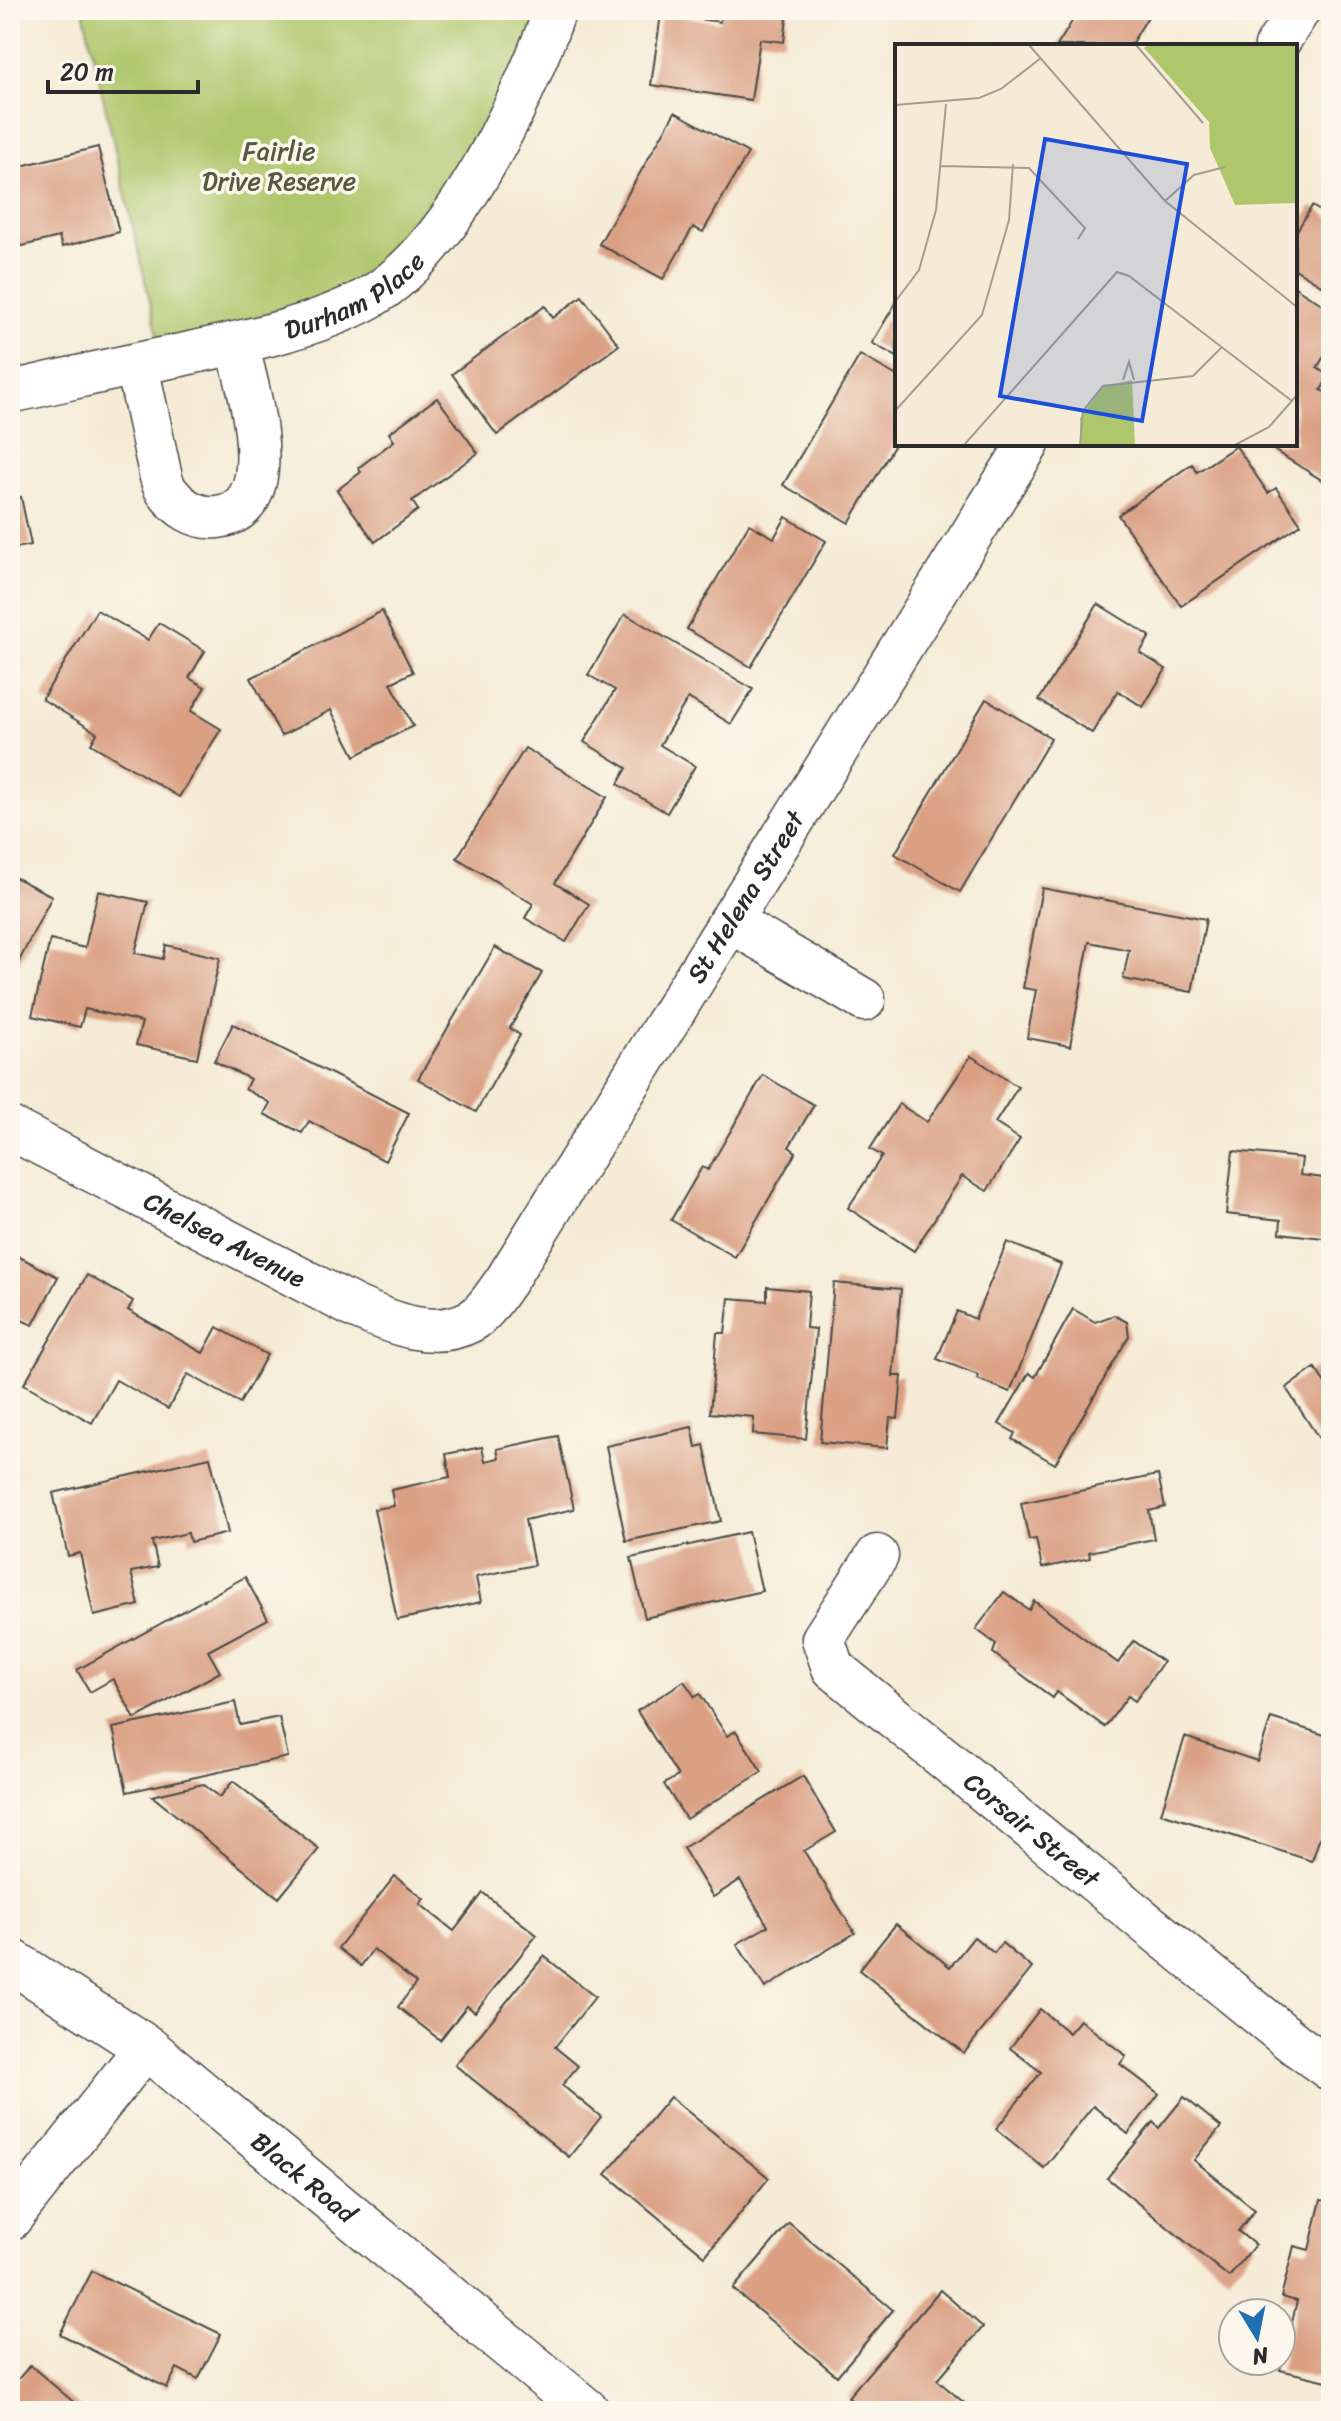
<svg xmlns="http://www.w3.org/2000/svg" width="1341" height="2421" viewBox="0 0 1341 2421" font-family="Sriracha,sans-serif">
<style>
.green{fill:#afc76c;stroke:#6d794c;stroke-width:2}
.building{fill:#daa084}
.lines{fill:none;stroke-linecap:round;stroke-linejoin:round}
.street-casing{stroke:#494845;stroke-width:45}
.secondary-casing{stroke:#494845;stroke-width:47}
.street{stroke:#fff;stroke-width:42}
.secondary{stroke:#fff;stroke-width:44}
.labels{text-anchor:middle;stroke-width:7;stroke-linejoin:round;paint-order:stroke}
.park-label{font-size:26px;fill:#535a3e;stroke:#fbf7ec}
.street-label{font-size:26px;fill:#2b2b2b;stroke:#fbf7ec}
.inset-road{fill:none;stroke:#a49e92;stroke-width:2}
.view{fill:#1d4ed8;fill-opacity:0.15;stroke:#1d4ed8;stroke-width:4}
.inset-edge{fill:none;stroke:#2b2b2b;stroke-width:4}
</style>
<rect width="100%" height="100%" fill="#fbf7ec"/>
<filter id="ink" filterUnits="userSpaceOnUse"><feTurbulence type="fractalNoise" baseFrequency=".0125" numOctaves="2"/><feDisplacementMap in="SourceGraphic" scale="16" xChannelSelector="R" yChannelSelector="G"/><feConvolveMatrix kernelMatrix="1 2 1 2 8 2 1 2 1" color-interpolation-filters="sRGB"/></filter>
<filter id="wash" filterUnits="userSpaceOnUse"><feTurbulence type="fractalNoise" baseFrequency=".006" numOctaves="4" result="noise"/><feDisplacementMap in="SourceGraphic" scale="32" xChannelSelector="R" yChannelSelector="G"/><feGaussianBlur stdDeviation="1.8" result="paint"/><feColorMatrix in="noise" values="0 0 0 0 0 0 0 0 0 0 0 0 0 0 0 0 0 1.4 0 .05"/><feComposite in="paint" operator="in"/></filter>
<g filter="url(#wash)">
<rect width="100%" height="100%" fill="#f5ebd6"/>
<path class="green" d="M83,10H555L419,258L163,358Z"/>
<g id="blocks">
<g class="building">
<path d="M722,10H788L784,42L760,39L751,100L651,85L661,14L720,22Z"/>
<path d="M1079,10H1152L1130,46H1057Z"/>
<path d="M675,112L748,153L703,232L693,227L663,279L599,244Z"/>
<path d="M98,147L119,232L62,247L59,237L10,249V159L13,168Z"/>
<path d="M1312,206L1331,218V291L1295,269V234Z"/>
<path d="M1295,287L1331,310V345L1317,368L1329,376L1321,390L1331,396V472L1325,482L1264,444H1295Z"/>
<path d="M582,296L619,345L497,435L452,374L545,306L553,318Z"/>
<path d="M897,301V357L872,343Z"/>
<path d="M860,355L897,376V441L849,523L783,485Z"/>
<path d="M437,398L478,453L412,501L418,510L375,542L337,490L361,472L358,468L394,441L389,433Z"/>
<path d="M1236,446L1268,493L1276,488L1301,524L1181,606L1118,515L1192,464L1197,472Z"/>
<path d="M21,497L31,545L10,549V499Z"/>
<path d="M786,517L826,541L751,667L687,629L749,524L774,538Z"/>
<path d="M1098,604L1150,636L1140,653L1166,669L1143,707L1118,691L1092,733L1039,700Z"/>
<path d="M97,610L148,640L159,623L205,651L189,678L205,687L191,711L221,729L179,797L91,744L97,733L42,699Z"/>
<path d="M382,611L413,672L391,683L413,726L355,756L331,710L281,736L251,678Z"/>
<path d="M625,614L753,689L731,724L688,698L660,745L695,766L667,813L618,784L627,768L584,742L615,690L588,675Z"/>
<path d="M986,699L1051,738L960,892L895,854Z"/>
<path d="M525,748L607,797L555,883L589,904L566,942L525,918L533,904L457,858Z"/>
<path d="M10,875L52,896L10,979Z"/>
<path d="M1042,888L1206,919L1192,992L1123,979L1129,950L1089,942L1070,1046L1027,1038L1036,990L1023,988Z"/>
<path d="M98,891L148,902L135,953L163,959L166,945L220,958L197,1058L136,1045L142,1022L85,1009L80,1027L32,1016L50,940L85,948Z"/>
<path d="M495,947L542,973L510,1028L520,1035L476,1112L418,1079Z"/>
<path d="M233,1024L409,1113L385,1161L309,1121L302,1133L264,1114L270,1103L245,1089L250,1079L214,1061Z"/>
<path d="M971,1056L1018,1087L995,1123L1020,1139L987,1191L962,1176L914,1251L848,1208L882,1156L870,1149L899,1104L927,1122Z"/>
<path d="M763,1075L814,1105L789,1147L796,1152L735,1257L671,1220L702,1167L708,1170Z"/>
<path d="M1233,1151L1302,1158L1300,1175L1331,1179V1239L1280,1233L1281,1220L1226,1214Z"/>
<path d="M1007,1242L1061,1264L1010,1392L977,1379L978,1375L937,1359L957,1311L975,1319Z"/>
<path d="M10,1252L58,1277L33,1325L19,1319L10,1336Z"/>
<path d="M87,1275L133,1301L128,1310L203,1353L217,1327L267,1355L240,1403L188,1374L168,1409L116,1380L92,1423L24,1384Z"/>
<path d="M834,1283L901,1289L893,1376H902L898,1419L890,1418L887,1448L820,1442Z"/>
<path d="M767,1287L809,1291L806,1328L816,1329L806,1439L753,1434L754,1417L710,1413L717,1333H725L729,1298L767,1301Z"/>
<path d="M1073,1309L1095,1322L1114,1315L1127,1322L1129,1336L1055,1464L1012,1439L1015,1433L999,1424L1029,1373L1035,1377Z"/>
<path d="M1315,1368L1331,1392V1457L1286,1388Z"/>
<path d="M692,1427L696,1447L704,1445L721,1521L626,1541L606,1446Z"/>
<path d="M558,1436L574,1509L525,1520L534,1565L476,1577L481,1602L397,1620L374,1509L394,1506L391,1490L450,1477L446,1454L482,1447L485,1461L499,1458L497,1449Z"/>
<path d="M210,1457L228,1533L190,1542L188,1533L152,1541L158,1567L131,1572L139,1605L94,1616L80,1553L68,1556L53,1493Z"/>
<path d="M1158,1475L1165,1507L1149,1511L1154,1539L1089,1552L1090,1558L1042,1568L1036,1539L1029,1540L1021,1503Z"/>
<path d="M748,1532L762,1591L645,1618L631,1558Z"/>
<path d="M245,1577L268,1619L208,1651L220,1672L135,1719L113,1679L90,1692L77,1670Z"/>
<path d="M1004,1592L1029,1610L1034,1601L1118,1663L1134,1641L1163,1662L1135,1701L1128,1696L1105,1727L1057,1692L1053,1698L993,1653L996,1644L976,1629Z"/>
<path d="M684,1681L695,1697L700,1694L727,1736L736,1731L762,1772L686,1819L664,1784L678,1776L637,1711Z"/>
<path d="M235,1702L240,1725L279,1717L288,1757L127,1792L113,1728Z"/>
<path d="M1271,1718L1331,1737V1804L1312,1861L1161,1813L1185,1737L1257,1761Z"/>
<path d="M803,1776L836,1832L804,1851L855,1933L765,1988L737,1944L768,1926L740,1880L713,1897L683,1848Z"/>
<path d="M233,1781L319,1849L279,1898L152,1796L203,1784L220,1797Z"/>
<path d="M395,1876L424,1899L420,1904L454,1931L483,1893L537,1935L475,2012L467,2006L440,2040L398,2007L416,1983L373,1949L361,1966L338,1948Z"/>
<path d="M896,1924L950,1967L974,1937L994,1953L1002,1943L1032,1968L964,2053L859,1970Z"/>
<path d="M544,1956L595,1997L555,2047L578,2066L562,2085L601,2117L569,2157L455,2065Z"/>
<path d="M1040,2009L1069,2033L1080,2020L1126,2056L1120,2064L1159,2094L1128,2134L1093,2106L1044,2168L996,2129L1041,2072L1010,2048Z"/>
<path d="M670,2097L769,2178L705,2256L606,2174Z"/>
<path d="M1184,2097L1221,2127L1194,2160L1255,2210L1238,2231L1255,2245L1229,2277L1107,2178L1153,2122L1159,2128Z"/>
<path d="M1321,2200L1331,2202V2382L1280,2370L1297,2301L1281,2297L1294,2246L1309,2250Z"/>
<path d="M789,2223L893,2310L837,2376L733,2289Z"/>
<path d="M92,2271L221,2334L198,2379L177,2368L167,2388L60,2334Z"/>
<path d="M940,2290L983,2327L937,2380L974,2411H864L848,2397Z"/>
<path d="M30,2365L84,2411H22L10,2401V2389Z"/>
</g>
</g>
</g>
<g filter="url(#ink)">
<use href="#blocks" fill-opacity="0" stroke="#494845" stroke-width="2"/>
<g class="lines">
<defs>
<g id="street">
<path d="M1276,46L1299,10"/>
<path d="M137,365C143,395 150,425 156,455C159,465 160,481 166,490C178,507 196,519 217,517C288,510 246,384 237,343"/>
<path id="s1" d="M10,392C65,380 120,367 176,356C239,342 309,330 367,299C453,252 523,99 555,10"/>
<path d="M730,921L864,1000"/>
<path id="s2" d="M10,1128L355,1307C392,1323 433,1341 471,1321C484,1314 496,1294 505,1282L1028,444"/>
<path id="s3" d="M877,1556L823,1639L833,1668L1295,2044L1331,2070"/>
<path d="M10,2219L146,2047"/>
</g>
<g id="secondary">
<path id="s4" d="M10,1960L146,2047L587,2411"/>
</g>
</defs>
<use href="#street" class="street-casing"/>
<use href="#secondary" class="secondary-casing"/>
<use href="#street" class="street"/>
<use href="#secondary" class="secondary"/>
</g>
</g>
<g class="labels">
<g class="park-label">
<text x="279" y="160">Fairlie<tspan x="279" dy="30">Drive Reserve</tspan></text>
</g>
<g class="street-label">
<text dy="9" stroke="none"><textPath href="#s1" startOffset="360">Durham Place</textPath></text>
<text dy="9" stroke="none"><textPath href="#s2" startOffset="1016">St Helena Street</textPath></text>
<text dy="9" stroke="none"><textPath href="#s2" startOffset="242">Chelsea Avenue</textPath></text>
<text dy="9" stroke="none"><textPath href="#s3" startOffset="386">Corsair Street</textPath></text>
<text dy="9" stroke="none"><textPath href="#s4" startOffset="366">Black Road</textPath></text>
</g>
</g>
<g transform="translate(895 44)">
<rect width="402" height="402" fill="#f5ebd6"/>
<path d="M253,1H398L402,5V159L340,161L315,104L314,78L249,4ZM237,336L240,401H185V374L208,342Z" fill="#afc76c"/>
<path class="inset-road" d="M134,1L270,157L402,263M241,1L308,79M0,61L84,54L106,45L146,14M46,122L134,124L190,184L183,195M270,157L299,131L330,123M0,258L24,226L41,166L51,60M228,336L234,318L239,336M0,367L87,271L114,176L118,120M69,401L222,228L234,232L397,357M185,401L188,367L208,342L298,332L327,303M340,401L374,383L402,351"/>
<path class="view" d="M150,95L292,120L247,377L105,352Z"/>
<rect width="402" height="402" class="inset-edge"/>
</g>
<rect width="1341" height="2421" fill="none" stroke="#fbf7ec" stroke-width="40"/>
<g transform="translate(1257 2337) rotate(170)"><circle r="38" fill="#fbf7ec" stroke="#a8a59f" stroke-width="2"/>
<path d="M0-6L14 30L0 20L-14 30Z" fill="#1f6fb2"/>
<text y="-12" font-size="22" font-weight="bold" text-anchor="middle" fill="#2b2b2b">N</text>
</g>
<path d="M48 80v12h150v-12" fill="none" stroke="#2b2b2b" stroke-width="4"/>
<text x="60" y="80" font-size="24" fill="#2b2b2b" stroke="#fbf7ec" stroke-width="6" paint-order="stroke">20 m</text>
</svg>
